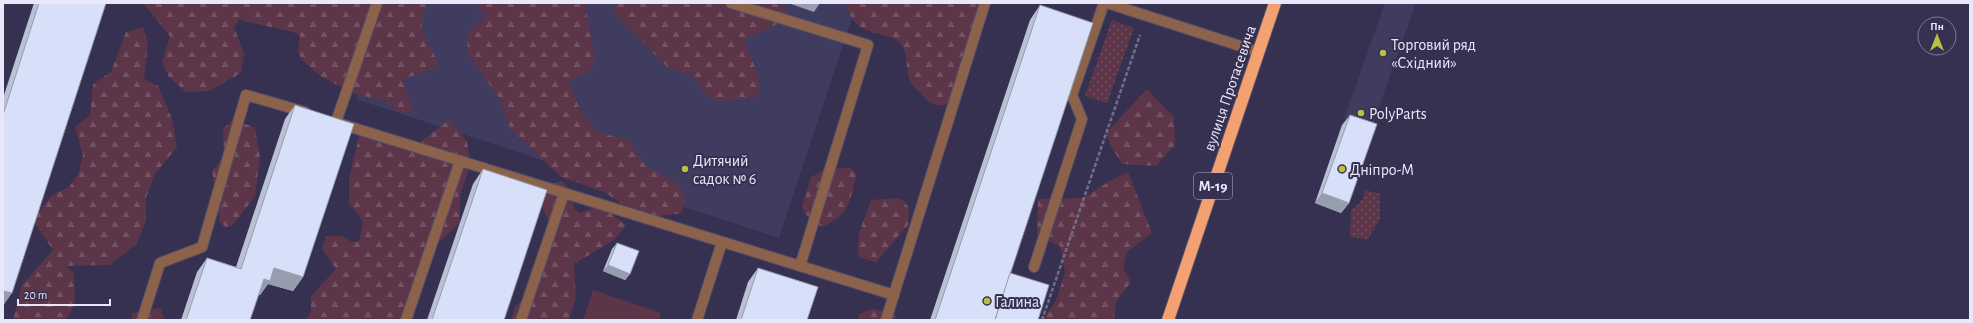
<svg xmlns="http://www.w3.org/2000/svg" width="1973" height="323" viewBox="0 0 1973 323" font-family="'Alegreya Sans',sans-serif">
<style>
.built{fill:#403c5f}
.grass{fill:url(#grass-dots)}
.forest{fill:url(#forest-firs)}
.pitch{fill:#5d3548}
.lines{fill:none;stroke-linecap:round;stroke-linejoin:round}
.minor-casing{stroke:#534e6b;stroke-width:12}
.highway-casing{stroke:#534e6b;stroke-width:14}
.path{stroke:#726e89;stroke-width:2.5;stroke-dasharray:4 2;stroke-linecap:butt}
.minor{stroke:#8d624a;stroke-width:10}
.highway{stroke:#f4a172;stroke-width:12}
.wall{fill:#b9c1d5}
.shaded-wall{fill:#969dae}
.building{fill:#d7e0f8;stroke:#969dae}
.poi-dot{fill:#bdbf43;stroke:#363150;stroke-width:1.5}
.labels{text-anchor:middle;stroke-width:4;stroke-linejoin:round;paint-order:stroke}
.shield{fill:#363150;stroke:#b3b1c8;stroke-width:1}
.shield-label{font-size:15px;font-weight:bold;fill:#e9e8fb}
.poi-label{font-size:16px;fill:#e9e8fb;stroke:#363150;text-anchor:start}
.street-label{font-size:16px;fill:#e9e8fb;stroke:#363150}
</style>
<defs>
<pattern id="grass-dots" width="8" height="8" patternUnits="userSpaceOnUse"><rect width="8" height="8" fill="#5d3548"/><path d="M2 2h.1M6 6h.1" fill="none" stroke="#745263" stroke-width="1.8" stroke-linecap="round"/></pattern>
<pattern id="forest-firs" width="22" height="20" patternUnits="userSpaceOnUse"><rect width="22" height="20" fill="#5d3548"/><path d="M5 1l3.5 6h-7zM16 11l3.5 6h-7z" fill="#745263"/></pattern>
</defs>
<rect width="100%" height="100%" fill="#363150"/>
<g class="built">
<path d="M388,3H857L779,238L356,99Z"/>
<path d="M1385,3H1416L1371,129L1344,119Z"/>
</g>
<g class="grass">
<path d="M1112,20L1134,28L1107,103L1085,96Z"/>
<path d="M1365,190L1380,194V219L1368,239L1350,237L1351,211L1363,199Z"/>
</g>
<g class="forest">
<path d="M143,3H426L421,30L438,62L434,69L403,79L413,112L397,111L386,101L355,94L320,76L301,59L298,51L300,36L293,32L239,20L234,27L244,54L241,73L209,91L186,92L169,77L162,62L170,36Z"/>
<path d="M475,3H585L595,62L586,74L568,81L581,112L596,132L628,140L646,167L676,182L685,197L682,213L644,218L604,192L561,177L510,128L500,99L468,54L467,34L485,16Z"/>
<path d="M616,3H773L787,7L782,22L744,39L759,78L758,97L726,100L710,98L690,74L668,68L613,12Z"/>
<path d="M847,3H984L948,103C935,109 928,102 920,92C917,90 913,86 911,83C906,73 908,58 903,47C893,27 853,43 847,3Z"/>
<path d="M143,27L148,44L144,79L158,86L172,119L177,147L155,174L146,198V222L136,244L110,265L66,266L74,274L75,303L66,320H13L22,285L53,250L34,222L36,215L52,195L69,187L79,172L83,155L75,127L90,115L93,84L111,72L126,32Z"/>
<path d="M1147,89L1174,117L1175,145L1156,166L1122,164L1112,148L1106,133Z"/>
<path d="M234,119L255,128L260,157L255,196L233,225L226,227L220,222L212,171L224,156L223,129Z"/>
<path d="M449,120L467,141L470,165L460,196V223L435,246L426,277L416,286L405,320H306L311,311V296L336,269L322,248L326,236H342L352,242L359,241L363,221L349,203V178L360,133L414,147Z"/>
<path d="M850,168L857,174C849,202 851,214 822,227L805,214L802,207L811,177L826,169Z"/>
<path d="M1128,172L1152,233L1127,252L1123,268L1131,282L1116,301L1114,320H1042L1056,301L1065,272L1060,246L1037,235L1038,199L1083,198L1108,182Z"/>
<path d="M562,181L570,190L574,208L580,213L600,205L626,225L614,240L574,264L576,298L569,320H511L515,307L539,286L538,259L552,227L534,189Z"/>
<path d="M897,198L904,201L909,208L908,225L876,262L860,258C853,240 865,218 871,200Z"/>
<path d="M161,308L164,320H132V313Z"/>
<path d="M872,309L891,312L898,320H858L859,314Z"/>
</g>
<path class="pitch" d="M593,290L661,313L659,320H583Z"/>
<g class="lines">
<defs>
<g id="minor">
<path d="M731,3L868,45L800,266"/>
<path d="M1107,3L1259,52"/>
<path d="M336,122L377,3"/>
<path d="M341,124L894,295"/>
<path d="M1034,267L1082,119L1072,95L1104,3"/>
<path d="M142,320L160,263L202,247L246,95L305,112"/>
<path d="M406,320L460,161"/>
<path d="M521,320L564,193"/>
<path d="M697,320L722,242"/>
<path d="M886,320L985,3"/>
</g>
<path id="highway" d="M1168,320L1275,3"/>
</defs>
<use href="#minor" class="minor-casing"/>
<use href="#highway" class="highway-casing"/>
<path class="path" d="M1042,320L1140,35"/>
<use href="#minor" class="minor"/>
<use href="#highway" class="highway"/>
</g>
<g class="wall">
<path d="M34,3H106L3,306V98Z"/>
<path d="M1040,5L1010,273L1038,320H930L1030,20Z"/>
<path d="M295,105L303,277L293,291L268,284L260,295H258L250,320H181L197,272L207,258L236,267L285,119Z"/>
<path d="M1350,115L1349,203L1341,213L1315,203L1342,125Z"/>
<path d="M483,169L504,320H427L473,184Z"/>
<path d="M617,243L630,274L625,280L603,271L612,249Z"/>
<path d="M758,268L807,320H736L748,282Z"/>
</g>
<g class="shaded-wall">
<path d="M788,3H820L814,12Z"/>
<path d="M1322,193L1349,203L1341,213L1315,203Z"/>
<path d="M608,265L630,274L625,280L603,271Z"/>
<path d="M274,268L303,277L293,291L268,284L260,295L253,293L264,279Z"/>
<path d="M3,291L12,293L3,306Z"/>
</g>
<g class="building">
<path d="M39,3H106L12,293L3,291V115Z"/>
<path d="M1040,5L1093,23L995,320H935Z"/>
<path d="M295,105L354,124L303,277L274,268L270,281L264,279L250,320H186L207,258L241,269Z"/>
<path d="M1350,115L1377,124L1349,203L1322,193Z"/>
<path d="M483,169L547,190L504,320H432Z"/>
<path d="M617,243L639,251L630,274L608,265Z"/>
<path d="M758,268L818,287L807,320H741Z"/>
<path d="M1010,273L1049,285L1038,320H995Z"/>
</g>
<g class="poi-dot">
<circle cx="1383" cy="53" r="4"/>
<circle cx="1361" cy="113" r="4"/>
<circle cx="685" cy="169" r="4"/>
<circle cx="1342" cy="169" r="4"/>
<circle cx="987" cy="301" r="4"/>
</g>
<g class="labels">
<rect class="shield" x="1194" y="173" width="38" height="26" rx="3"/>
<g class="shield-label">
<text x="1213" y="191">М-19</text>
</g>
<g class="poi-label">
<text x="1391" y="50">Торговий ряд<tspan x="1391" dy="18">«Східний»</tspan></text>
<text x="1369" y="119">PolyParts</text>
<text x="693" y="166">Дитячий<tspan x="693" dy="18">садок № 6</tspan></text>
<text x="1350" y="175">Дніпро-М</text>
<text x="995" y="307">Галина</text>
</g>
<g class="street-label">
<text transform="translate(1229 88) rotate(-71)" y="6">вулиця Протасевича</text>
</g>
</g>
<rect width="1973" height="323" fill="none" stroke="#e9e8fb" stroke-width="8"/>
<g transform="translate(1937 36)"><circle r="19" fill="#363150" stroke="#7e7a94"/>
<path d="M0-3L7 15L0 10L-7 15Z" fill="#bdbf43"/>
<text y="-6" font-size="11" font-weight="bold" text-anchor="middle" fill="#e9e8fb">Пн</text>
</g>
<path d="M18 299v6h92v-6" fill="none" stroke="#e9e8fb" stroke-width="2"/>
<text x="24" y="299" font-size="12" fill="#e9e8fb" stroke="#363150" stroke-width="3" paint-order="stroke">20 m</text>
</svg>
